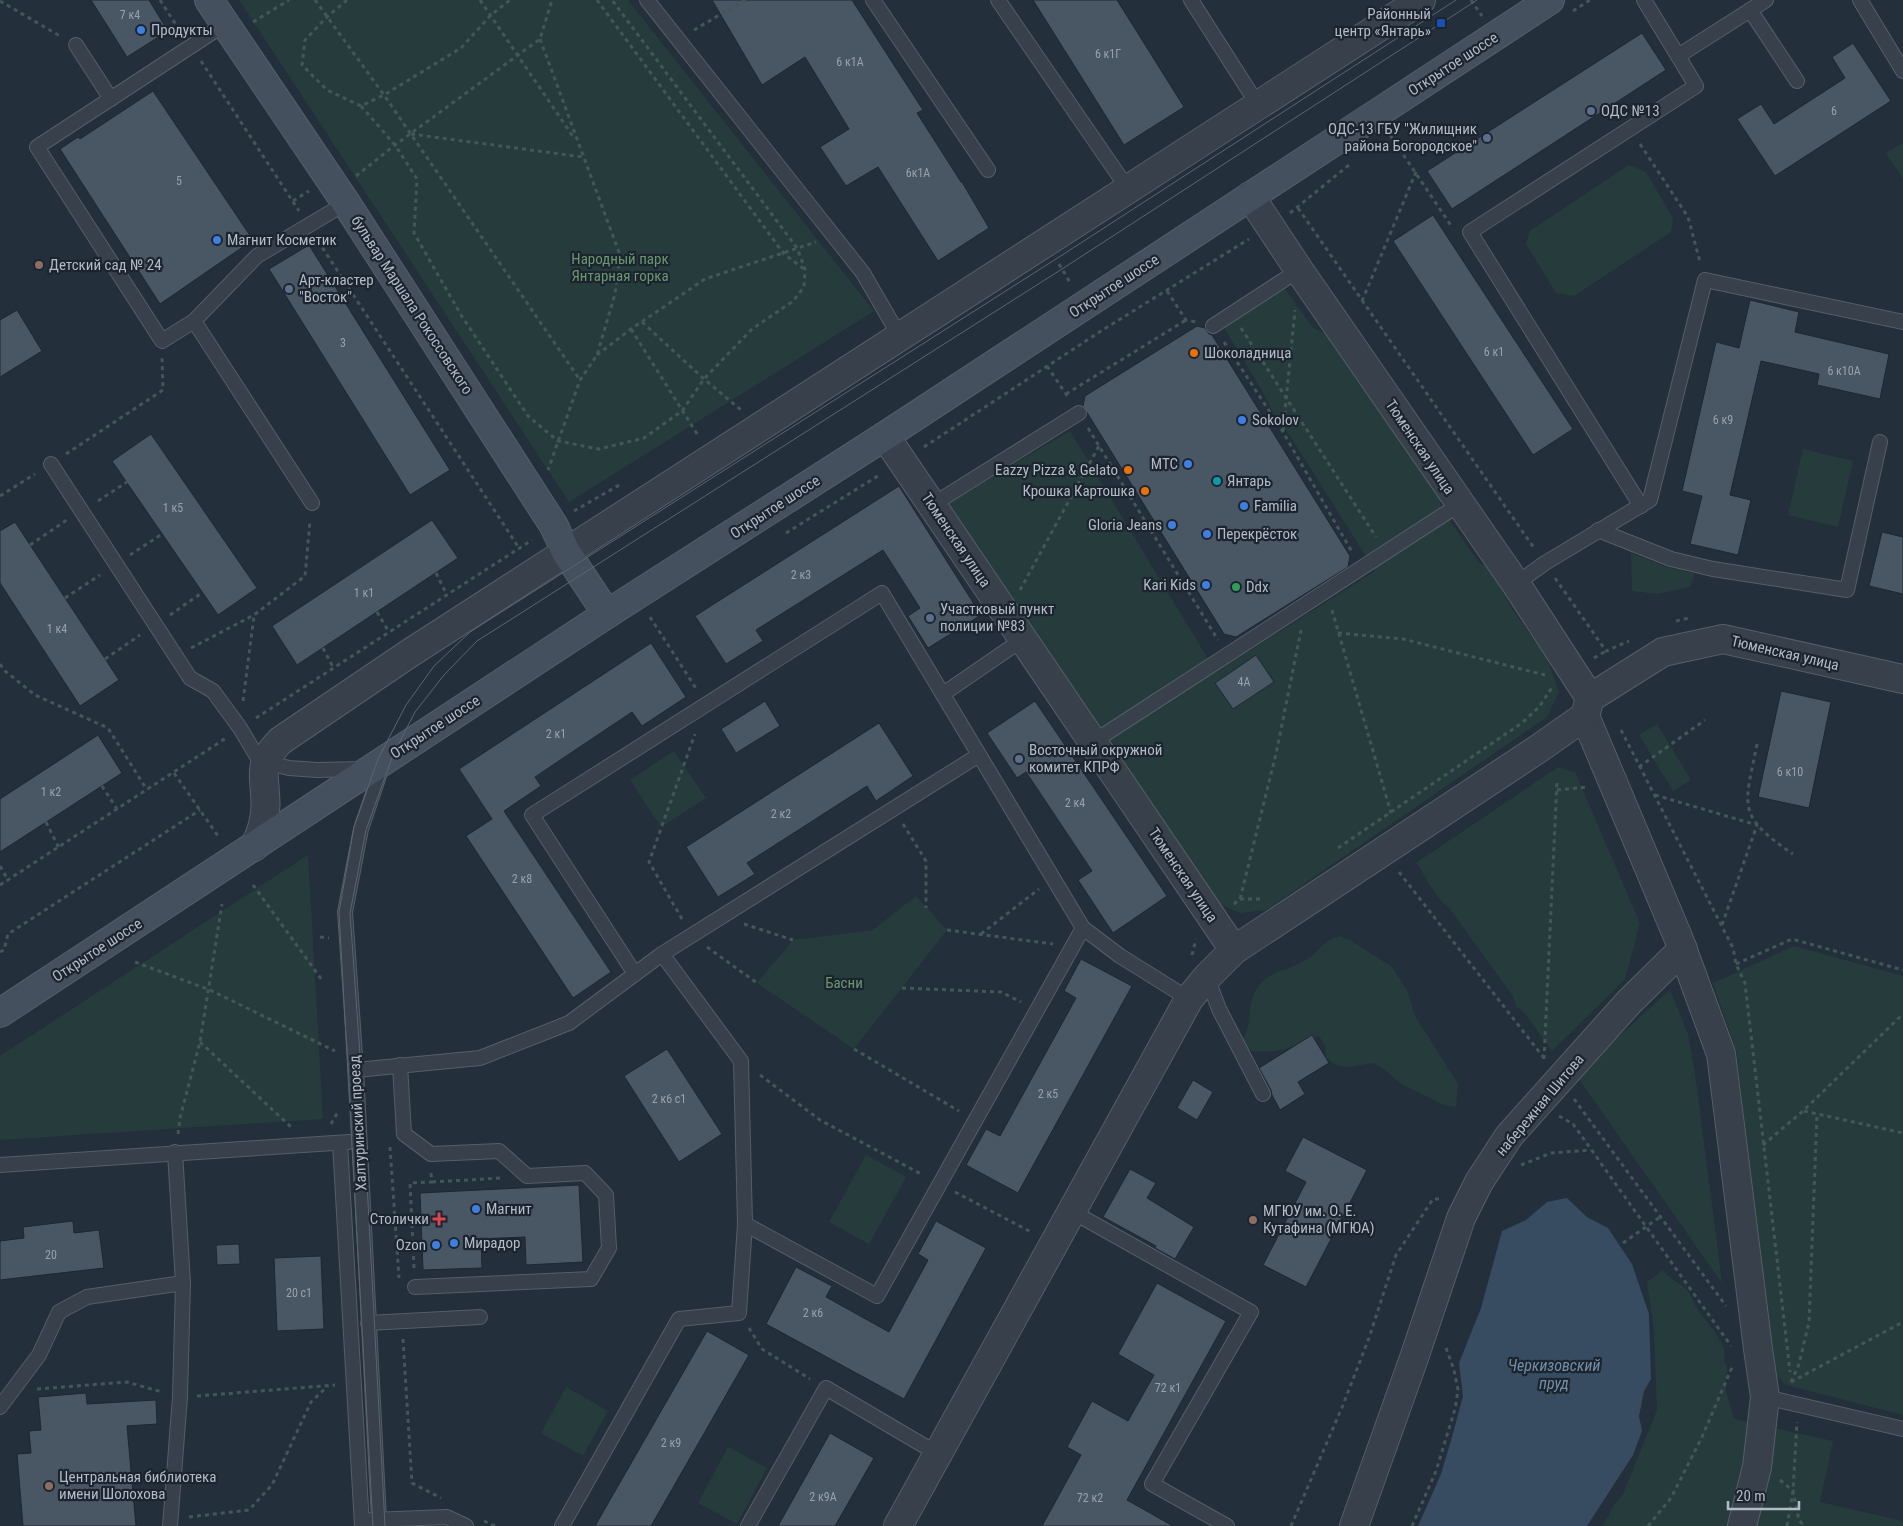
<svg xmlns="http://www.w3.org/2000/svg" width="1903" height="1526" viewBox="0 0 1903 1526" font-family="'Roboto Condensed',sans-serif">
<style>
.green{fill:#263c3c}
.water{fill:#374c61}
.building{fill:#495663;stroke:#1e2732}
.lines{fill:none;stroke-linecap:round;stroke-linejoin:round}
.lane-casing{stroke:#555e69;stroke-width:16}
.street-casing{stroke:#555e69;stroke-width:30}
.secondary-casing{stroke:#555e69;stroke-width:30}
.path{stroke:#435759;stroke-width:3;stroke-dasharray:4 4;stroke-linecap:butt}
.lane{stroke:#37404b;stroke-width:14}
.street{stroke:#37404b;stroke-width:28}
.secondary{stroke:#45505e;stroke-width:28}
.tram{stroke:#596572;stroke-width:1}
.transit-dot{fill:#1a4fb4;stroke:#1c252f;stroke-width:2}
.shop-dot{fill:#3f7fe0;stroke:#1c252f;stroke-width:2}
.service-dot{fill:#5c6f8a;stroke:#1c252f;stroke-width:2}
.education-dot{fill:#8d6e63;stroke:#1c252f;stroke-width:2}
.food-dot{fill:#e8710a;stroke:#1c252f;stroke-width:2}
.culture-dot{fill:#0f9aa8;stroke:#1c252f;stroke-width:2}
.leisure-dot{fill:#2e9e5b;stroke:#1c252f;stroke-width:2}
.health-dot{fill:#e0444e;stroke:#1c252f;stroke-width:2}
.labels{text-anchor:middle;stroke-width:4.5;stroke-linejoin:round;paint-order:stroke}
.number-label{font-size:12px;fill:#98a2ad}
.poi-label{font-size:15px;fill:#b2bbc6;stroke:#1c252f;text-anchor:start}
.street-label{font-size:15px;fill:#b2bbc6;stroke:#1c252f}
.park-label{font-size:15px;fill:#6a9771;stroke:#1c252f}
.water-label{font-size:16px;font-style:italic;fill:#738ea9;stroke:#1c252f}
</style>
<rect width="100%" height="100%" fill="#232f3a"/>
<g class="green">
<path d="M239,0H628L874,311L569,502Z"/>
<path d="M1903,143V179L1886,153Z"/>
<path d="M1629,165L1646,172L1673,218L1671,232L1574,296L1556,293L1526,244L1530,231Z"/>
<path d="M1285,289L1313,328L1337,339L1440,494V507L1480,564H1483L1493,573L1512,609L1547,658L1559,692L1547,717L1266,910L1240,913L1213,901L948,503L1070,431L1216,672L1375,571L1292,439L1274,414L1261,389L1224,328Z"/>
<path d="M1803,449L1853,461L1838,527L1788,515Z"/>
<path d="M1631,553L1667,567L1695,574L1690,587L1658,594L1632,591Z"/>
<path d="M1657,724L1691,780L1673,791L1639,735Z"/>
<path d="M674,751L706,798L661,827L630,780Z"/>
<path d="M1558,767L1575,772L1640,923L1625,979L1552,1051L1523,1011L1516,1007L1513,996L1450,909C1434,897 1428,879 1416,863Z"/>
<path d="M308,855L323,1119L0,1140V1056Z"/>
<path d="M916,896L947,930L854,1049L757,983L793,940L873,930Z"/>
<path d="M1339,936L1350,940L1392,967L1407,990L1415,1016L1458,1084L1456,1107L1444,1105L1401,1084L1383,1068L1372,1063L1348,1067L1335,1065L1326,1058L1325,1046L1319,1036C1293,1047 1278,1055 1248,1050L1243,1039C1253,1022 1247,1011 1254,994C1264,970 1289,971 1308,959C1316,955 1320,945 1328,941C1331,939 1335,938 1339,936Z"/>
<path d="M1794,946L1903,976V1415L1786,1385L1775,1374L1749,1169L1737,1053L1713,983Z"/>
<path d="M1670,990L1688,1034L1695,1073L1722,1283L1576,1075Z"/>
<path d="M866,1155L906,1177L869,1244L829,1222Z"/>
<path d="M1663,1270C1669,1279 1679,1282 1687,1290C1691,1295 1693,1302 1696,1307C1705,1321 1730,1344 1724,1362L1727,1366L1726,1391L1734,1419L1833,1441L1820,1502L1903,1521V1526H1603L1614,1505L1623,1494L1657,1410L1654,1331L1647,1282Z"/>
<path d="M566,1387L608,1411L583,1456L541,1433Z"/>
<path d="M728,1447L767,1468L737,1524L698,1503Z"/>
</g>
<path class="water" d="M1567,1198L1587,1217L1608,1228L1632,1264L1649,1314L1651,1379L1644,1391L1639,1416L1642,1431L1633,1455L1587,1526H1418L1441,1474L1452,1437L1463,1396L1459,1363L1481,1308L1502,1231L1526,1220L1547,1202Z"/>
<g class="building">
<path d="M91,0H149L168,31L127,57Z"/>
<path d="M712,0H852L923,110L917,113L961,182H962L989,228L938,261L878,167L846,186L820,147L849,129L805,57L762,85Z"/>
<path d="M1033,0H1117L1184,107L1124,145Z"/>
<path d="M1642,33L1666,70L1452,209L1427,171Z"/>
<path d="M1853,43L1891,101L1775,176L1737,119L1761,104L1774,124L1845,78L1832,57Z"/>
<path d="M153,91L253,240L160,304L60,149L78,137L80,139Z"/>
<path d="M1433,215L1573,429L1533,455L1393,241Z"/>
<path d="M309,245L450,470L410,495L269,269Z"/>
<path d="M1750,300L1799,312L1795,332L1889,354L1880,399L1817,385L1819,374L1761,361L1730,495L1751,500L1738,555L1690,544L1702,496L1682,491L1716,342L1739,348Z"/>
<path d="M17,310L42,351L0,377V320Z"/>
<path d="M1197,326L1205,328L1209,334L1212,335L1350,556L1348,567L1236,637L1224,634L1083,406L1085,396Z"/>
<path d="M151,434L257,588L218,615L112,461Z"/>
<path d="M899,486L981,615L928,648L908,616L920,608L883,550L756,630L763,641L726,664L695,616Z"/>
<path d="M432,520L458,558L297,665L272,626Z"/>
<path d="M15,522L119,680L80,706L0,583V531Z"/>
<path d="M1882,532L1903,537V594L1869,586Z"/>
<path d="M651,643L686,697L642,726L632,712L535,777L541,786L504,811L611,972L573,998L466,836L492,819L459,769Z"/>
<path d="M1256,655L1274,682L1233,709L1215,683Z"/>
<path d="M1781,691L1831,702L1809,808L1758,797Z"/>
<path d="M765,701L780,726L736,753L721,729Z"/>
<path d="M1035,701L1167,896L1113,933L1078,880L1092,871L1026,772L1017,778L987,733Z"/>
<path d="M879,723L913,776L876,801L867,786L747,863L755,874L718,897L686,847Z"/>
<path d="M98,735L122,773L0,852V799Z"/>
<path d="M1081,959L1132,986L1018,1193L966,1165L986,1129L1000,1136L1076,998L1064,991Z"/>
<path d="M1312,1035L1329,1063L1298,1082L1305,1094L1280,1110L1272,1095L1271,1090L1259,1068Z"/>
<path d="M667,1049L722,1134L679,1162L624,1076Z"/>
<path d="M1193,1080L1213,1092L1197,1120L1177,1108Z"/>
<path d="M1303,1137L1367,1170L1306,1287L1263,1265L1306,1182L1285,1171Z"/>
<path d="M1130,1169L1156,1183L1147,1198L1194,1227L1175,1259L1155,1248L1156,1246L1103,1217Z"/>
<path d="M579,1185L583,1262L526,1265L525,1237L481,1239L482,1268L423,1270L420,1193Z"/>
<path d="M73,1221L74,1233L99,1230L104,1268L0,1280V1241L24,1238L23,1227Z"/>
<path d="M936,1221L986,1248L904,1399L766,1324L796,1267L832,1286L826,1297L889,1332L928,1260L918,1254Z"/>
<path d="M239,1244L240,1264L217,1265L216,1245Z"/>
<path d="M321,1256L324,1329L277,1331L274,1258Z"/>
<path d="M1157,1283L1226,1321L1127,1500L1173,1526H1042L1081,1455L1067,1447L1092,1401L1128,1421L1154,1375L1118,1354Z"/>
<path d="M707,1331L749,1355L651,1526H595Z"/>
<path d="M86,1393L87,1404L156,1400L157,1424L127,1426L136,1526H23L17,1454L31,1453L29,1431L41,1430L38,1397Z"/>
<path d="M830,1433L874,1458L835,1526H778Z"/>
</g>
<g class="lines">
<defs>
<g id="lane">
<path d="M647,0L863,273L900,337"/>
<path d="M873,0L988,170"/>
<path d="M998,0L1128,189"/>
<path d="M1191,0L1258,105"/>
<path d="M1644,0L1678,56L1766,0"/>
<path d="M1860,0L1903,71"/>
<path d="M1750,10L1797,81"/>
<path d="M225,24L37,147L162,341L194,321L312,503"/>
<path d="M76,45L111,99"/>
<path d="M194,321L257,256L346,203"/>
<path d="M1213,326L1299,270"/>
<path d="M51,464L190,678L213,691L240,728L256,755L265,762L289,768L317,770L362,769"/>
<path d="M932,505L1079,413"/>
<path d="M1641,506L1470,232L1696,86L1678,56"/>
<path d="M1598,530L1671,559L1713,569L1847,590L1880,442"/>
<path d="M1516,584L1545,563L1650,500L1705,280L1903,322"/>
<path d="M943,694L1023,639"/>
<path d="M1093,742L1460,504"/>
<path d="M662,954L741,1061L745,1224"/>
<path d="M635,974L532,815L882,593L1083,928L1120,956L1189,999"/>
<path d="M1207,977L1219,1009L1263,1094"/>
<path d="M400,1065L404,1134L431,1154L499,1151L527,1176L585,1173L606,1195L609,1248L591,1279L415,1287"/>
<path d="M356,1070L480,1058L569,1023L662,954L979,755"/>
<path d="M340,1143L362,1526"/>
<path d="M0,1165L349,1142"/>
<path d="M1071,1211L1251,1312L1152,1484L1227,1526"/>
<path d="M368,1323L480,1317"/>
<path d="M1765,1397L1903,1429"/>
<path d="M0,1407L39,1355L59,1312L87,1297L183,1283"/>
<path d="M371,1520L447,1517L466,1526"/>
<path d="M379,1520L356,1070L345,912L361,829L383,764"/>
<path d="M170,1526L180,1397L183,1283L175,1152"/>
<path d="M562,1526L679,1319L739,1313L745,1224L877,1296L1083,928"/>
<path d="M748,1526L826,1388L938,1454"/>
</g>
<g id="street">
<path d="M1250,196L1299,270L1516,584L1590,698"/>
<path d="M885,436L1234,950"/>
<path d="M1585,716L1678,937L1721,1054L1758,1349L1765,1397L1757,1467L1742,1526"/>
<path d="M254,847C263,831 267,814 265,795C265,785 262,774 265,764C267,755 274,748 280,741L410,653L1421,0"/>
<path d="M898,1526L1189,999L1207,977L1234,950L1538,749L1585,716L1590,698L1663,652L1723,639L1903,679"/>
<path d="M1354,1526L1414,1358L1461,1218L1479,1182L1509,1136L1629,1002L1683,949"/>
</g>
<g id="secondary">
<path d="M209,0L346,203L554,526L566,552L607,614"/>
<path d="M0,1013L607,614L885,436L1550,0"/>
</g>
</defs>
<use href="#lane" class="lane-casing"/>
<use href="#street" class="street-casing"/>
<use href="#secondary" class="secondary-casing"/>
<g class="path">
<path d="M160,0L180,31"/>
<path d="M315,0L384,95L580,380"/>
<path d="M347,0L327,17L305,40L302,65L327,90L361,106L384,95L461,48L491,15L510,0"/>
<path d="M480,0L574,138"/>
<path d="M597,0L784,254L804,269"/>
<path d="M1471,0L1482,16"/>
<path d="M0,1L60,36"/>
<path d="M1573,11L1590,0"/>
<path d="M253,22L289,0"/>
<path d="M694,30L745,0"/>
<path d="M540,39L620,255L615,294L597,355L580,380L548,470"/>
<path d="M201,61L299,211"/>
<path d="M361,106L395,145L417,179L414,233L461,315L528,416L558,441L599,449L644,438L682,411L704,379L752,329L793,301L804,287L805,269L797,248L612,0"/>
<path d="M411,134L583,157"/>
<path d="M1390,135L1452,227"/>
<path d="M1640,144L1688,217L1700,262"/>
<path d="M356,176L395,145L540,39L552,0"/>
<path d="M293,201L309,191"/>
<path d="M1298,208L1534,548"/>
<path d="M1290,213L1349,165"/>
<path d="M318,241L519,548"/>
<path d="M1059,264L1071,284"/>
<path d="M1167,291L1186,320L1197,322"/>
<path d="M1362,301L1416,172"/>
<path d="M642,322L704,379L741,410"/>
<path d="M1241,328L1376,537"/>
<path d="M631,329L699,437"/>
<path d="M1224,342L1283,432L1352,552"/>
<path d="M597,355L631,329L705,279L816,242"/>
<path d="M1047,366L1068,397"/>
<path d="M1066,394L1186,320"/>
<path d="M1088,428L1218,640"/>
<path d="M1283,431L1295,310"/>
<path d="M924,447L1101,331L1249,239"/>
<path d="M66,454L163,390L162,358"/>
<path d="M0,496L35,474"/>
<path d="M98,501L127,482"/>
<path d="M574,511L621,484"/>
<path d="M786,533L881,474"/>
<path d="M30,545L67,520"/>
<path d="M130,555L162,534"/>
<path d="M436,573L447,595"/>
<path d="M1555,578L1606,651L1629,641"/>
<path d="M1020,590L1099,446"/>
<path d="M65,598L100,575"/>
<path d="M1332,610L1391,813"/>
<path d="M377,612L389,632"/>
<path d="M170,615L203,592"/>
<path d="M650,617L697,690"/>
<path d="M1676,621L1689,618"/>
<path d="M1338,633L1403,639L1545,675"/>
<path d="M191,648L254,615L305,576L310,521"/>
<path d="M323,648L333,667"/>
<path d="M1594,658L1606,651"/>
<path d="M105,659L140,635"/>
<path d="M0,664L5,671L35,695L108,728L147,790"/>
<path d="M243,701L254,616"/>
<path d="M256,718L532,540"/>
<path d="M1621,730L1733,948L1736,964L1745,983L1790,1372"/>
<path d="M1757,744C1745,806 1735,815 1793,854"/>
<path d="M1639,767L1705,720"/>
<path d="M174,773L218,836"/>
<path d="M102,786L117,809"/>
<path d="M1557,790L1588,787"/>
<path d="M1655,795L1757,825L1722,925"/>
<path d="M46,822L59,848"/>
<path d="M903,824L926,861V908"/>
<path d="M1338,848L1522,723L1539,707L1553,686"/>
<path d="M0,866L8,880"/>
<path d="M1399,872L1544,1058"/>
<path d="M0,885L226,738"/>
<path d="M253,885L322,980"/>
<path d="M1240,899H1263"/>
<path d="M1234,904L1240,899L1276,754L1301,630"/>
<path d="M682,919L649,862L695,734"/>
<path d="M744,924L793,940"/>
<path d="M947,930L1053,944"/>
<path d="M981,934L1039,889"/>
<path d="M320,937L329,938"/>
<path d="M707,947L757,983"/>
<path d="M0,952L4,950L8,934L200,810"/>
<path d="M1192,955L1196,939"/>
<path d="M135,962L210,990L335,1051"/>
<path d="M1736,964L1792,939L1903,970"/>
<path d="M902,988L1001,992L1021,1002"/>
<path d="M200,1042L291,1127"/>
<path d="M854,1049L959,1111"/>
<path d="M1544,1059L1557,781"/>
<path d="M760,1075L820,1120L923,1175"/>
<path d="M1574,1099L1726,1306"/>
<path d="M1804,1111L1903,1133"/>
<path d="M1559,1116L1573,1124L1731,1346"/>
<path d="M331,1124L339,1110"/>
<path d="M178,1134L180,1118L200,1042L222,904"/>
<path d="M1763,1145L1803,1111L1903,1014"/>
<path d="M390,1147L399,1278"/>
<path d="M1521,1165L1551,1153L1591,1150"/>
<path d="M432,1182L501,1178"/>
<path d="M955,1192L1031,1232"/>
<path d="M1623,1243L1660,1217"/>
<path d="M414,1268L410,1183L432,1182L431,1173"/>
<path d="M749,1328L762,1349L810,1379"/>
<path d="M403,1339L412,1483L441,1498"/>
<path d="M1791,1382L1799,1364L1809,1322L1817,1114"/>
<path d="M1791,1382L1903,1322"/>
<path d="M37,1389L127,1382L162,1392"/>
<path d="M197,1396L335,1385"/>
<path d="M1780,1480L1793,1491L1799,1520L1804,1526"/>
<path d="M189,1517L249,1510L272,1485L311,1402L328,1386"/>
<path d="M484,1521L495,1526"/>
<path d="M1291,1526L1343,1405L1369,1338L1396,1255L1433,1199H1443"/>
<path d="M1412,1526L1436,1471L1455,1409L1458,1390L1454,1370L1445,1345"/>
<path d="M1648,1526L1671,1498L1702,1437L1733,1365"/>
<path d="M1787,1526L1793,1491L1797,1422"/>
</g>
<use href="#lane" class="lane"/>
<use href="#street" class="street"/>
<use href="#secondary" class="secondary"/>
<g class="tram">
<path d="M373,1526L339,912L354,827L378,759L406,705L434,666L470,632L1056,259L1456,0"/>
<path d="M385,1526L361,1069L350,913L366,830L393,755L415,712L444,675L477,641L1062,269L1477,0"/>
</g>
</g>
<rect class="transit-dot" x="1436" y="18" width="10" height="10" rx="2.5"/>
<g class="shop-dot">
<circle cx="141" cy="30" r="5"/>
<circle cx="217" cy="240" r="5"/>
<circle cx="1242" cy="420" r="5"/>
<circle cx="1188" cy="464" r="5"/>
<circle cx="1244" cy="506" r="5"/>
<circle cx="1172" cy="525" r="5"/>
<circle cx="1207" cy="534" r="5"/>
<circle cx="1206" cy="585" r="5"/>
<circle cx="476" cy="1209" r="5"/>
<circle cx="454" cy="1243" r="5"/>
<circle cx="436" cy="1245" r="5"/>
</g>
<g class="service-dot">
<circle cx="1591" cy="111" r="5"/>
<circle cx="1487" cy="138" r="5"/>
<circle cx="289" cy="289" r="5"/>
<circle cx="930" cy="618" r="5"/>
<circle cx="1019" cy="759" r="5"/>
</g>
<g class="education-dot">
<circle cx="39" cy="265" r="5"/>
<circle cx="1253" cy="1220" r="5"/>
<circle cx="49" cy="1486" r="5"/>
</g>
<g class="food-dot">
<circle cx="1194" cy="353" r="5"/>
<circle cx="1128" cy="470" r="5"/>
<circle cx="1145" cy="491" r="5"/>
</g>
<circle class="culture-dot" cx="1217" cy="481" r="5"/>
<circle class="leisure-dot" cx="1236" cy="587" r="5"/>
<path class="health-dot" d="M436.5 1211.5h5v5h5v5h-5v5h-5v-5h-5v-5h5z"/>
<g class="labels">
<g class="number-label">
<text x="130" y="19">7 к4</text>
<text x="1108" y="58">6 к1Г</text>
<text x="850" y="66">6 к1А</text>
<text x="1834" y="115">6</text>
<text x="918" y="177">6к1А</text>
<text x="179" y="185">5</text>
<text x="343" y="347">3</text>
<text x="1494" y="356">6 к1</text>
<text x="1844" y="375">6 к10А</text>
<text x="1723" y="424">6 к9</text>
<text x="173" y="512">1 к5</text>
<text x="801" y="579">2 к3</text>
<text x="364" y="597">1 к1</text>
<text x="57" y="633">1 к4</text>
<text x="1244" y="686">4А</text>
<text x="556" y="738">2 к1</text>
<text x="1790" y="776">6 к10</text>
<text x="51" y="796">1 к2</text>
<text x="1075" y="807">2 к4</text>
<text x="781" y="818">2 к2</text>
<text x="522" y="883">2 к8</text>
<text x="1048" y="1098">2 к5</text>
<text x="669" y="1103">2 к6 с1</text>
<text x="51" y="1259">20</text>
<text x="299" y="1297">20 с1</text>
<text x="813" y="1317">2 к6</text>
<text x="1168" y="1392">72 к1</text>
<text x="671" y="1447">2 к9</text>
<text x="823" y="1501">2 к9А</text>
<text x="1090" y="1502">72 к2</text>
</g>
<g class="poi-label">
<text x="1431" y="19" text-anchor="end">Районный<tspan x="1431" dy="17">центр «Янтарь»</tspan></text>
<text x="151" y="35">Продукты</text>
<text x="1601" y="116">ОДС №13</text>
<text x="1477" y="134" text-anchor="end">ОДС-13 ГБУ "Жилищник<tspan x="1477" dy="17">района Богородское"</tspan></text>
<text x="227" y="245">Магнит Косметик</text>
<text x="49" y="270">Детский сад № 24</text>
<text x="299" y="285">Арт-кластер<tspan x="299" dy="17">"Восток"</tspan></text>
<text x="1204" y="358">Шоколадница</text>
<text x="1252" y="425">Sokolov</text>
<text x="1178" y="469" text-anchor="end">МТС</text>
<text x="1118" y="475" text-anchor="end">Eazzy Pizza &amp; Gelato</text>
<text x="1227" y="486">Янтарь</text>
<text x="1135" y="496" text-anchor="end">Крошка Картошка</text>
<text x="1254" y="511">Familia</text>
<text x="1162" y="530" text-anchor="end">Gloria Jeans</text>
<text x="1217" y="539">Перекрёсток</text>
<text x="1196" y="590" text-anchor="end">Kari Kids</text>
<text x="1246" y="592">Ddx</text>
<text x="940" y="614">Участковый пункт<tspan x="940" dy="17">полиции №83</tspan></text>
<text x="1029" y="755">Восточный окружной<tspan x="1029" dy="17">комитет КПРФ</tspan></text>
<text x="486" y="1214">Магнит</text>
<text x="1263" y="1216">МГЮУ им. О. Е.<tspan x="1263" dy="17">Кутафина (МГЮА)</tspan></text>
<text x="429" y="1224" text-anchor="end">Столички</text>
<text x="464" y="1248">Мирадор</text>
<text x="426" y="1250" text-anchor="end">Ozon</text>
<text x="59" y="1482">Центральная библиотека<tspan x="59" dy="17">имени Шолохова</tspan></text>
</g>
<g class="street-label">
<text transform="translate(1453 64) rotate(-33)" y="5">Открытое шоссе</text>
<text transform="translate(1114 286) rotate(-33)" y="5">Открытое шоссе</text>
<text transform="translate(412 305) rotate(57)" y="5">бульвар Маршала Рокоссовского</text>
<text transform="translate(1420 447) rotate(56)" y="5">Тюменская улица</text>
<text transform="translate(775 507) rotate(-33)" y="5">Открытое шоссе</text>
<text transform="translate(956 540) rotate(56)" y="5">Тюменская улица</text>
<text transform="translate(1785 653) rotate(13)" y="5">Тюменская улица</text>
<text transform="translate(435 727) rotate(-33)" y="5">Открытое шоссе</text>
<text transform="translate(1183 875) rotate(56)" y="5">Тюменская улица</text>
<text transform="translate(97 950) rotate(-33)" y="5">Открытое шоссе</text>
<text transform="translate(1540 1105) rotate(-50)" y="5">набережная Шитова</text>
<text transform="translate(358 1123) rotate(-93)" y="5">Халтуринский проезд</text>
</g>
<g class="park-label">
<text x="620" y="264">Народный парк<tspan x="620" dy="17">Янтарная горка</tspan></text>
<text x="844" y="988">Басни</text>
</g>
<g class="water-label">
<text x="1554" y="1371">Черкизовский<tspan x="1554" dy="18">пруд</tspan></text>
</g>
</g>
<path d="M1728 1501v8h71v-8" fill="none" stroke="#b2bbc6" stroke-width="2.5"/>
<text x="1736" y="1501" font-size="15" fill="#b2bbc6" stroke="#1c252f" stroke-width="4" paint-order="stroke">20 m</text>
</svg>
